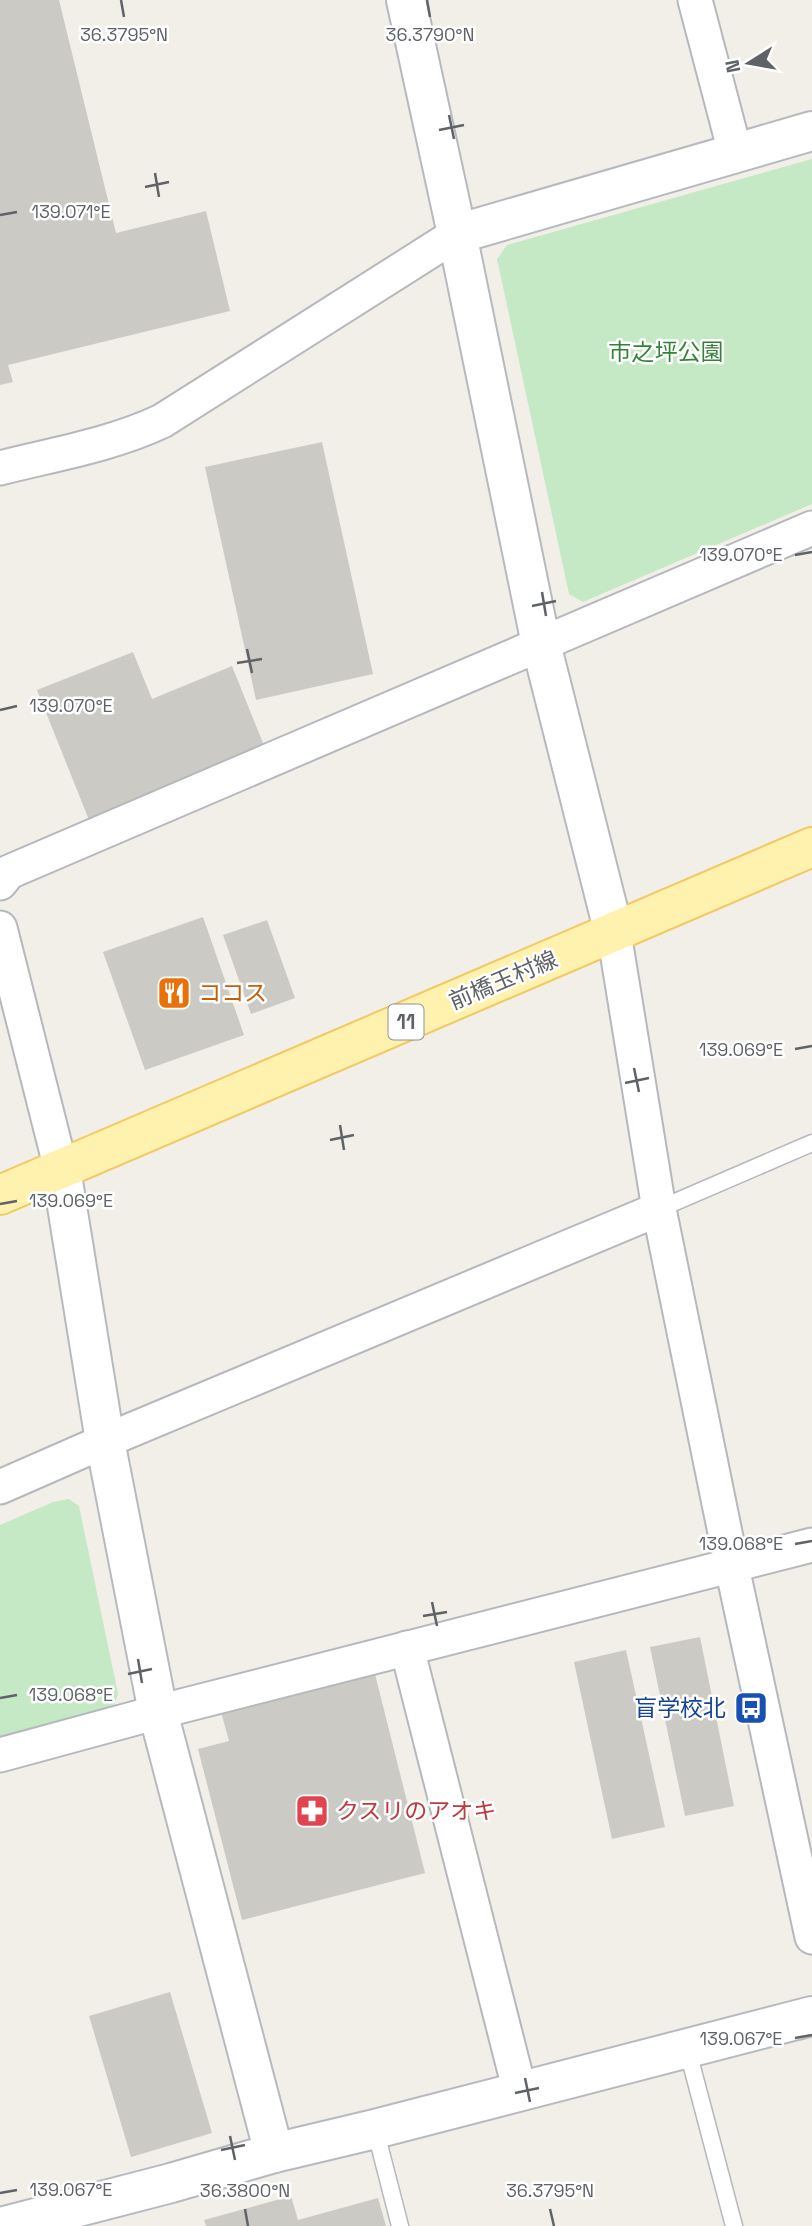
<svg xmlns="http://www.w3.org/2000/svg" width="812" height="2226" viewBox="0 0 812 2226" font-family="'Space Grotesk','Noto Sans JP',sans-serif">
<style>
.green{fill:#c5e8c5}
.building{fill:#cccac5}
.lines{fill:none;stroke-linecap:round;stroke-linejoin:round}
.lane-casing{stroke:#b5b8bc;stroke-width:19}
.street-casing{stroke:#b5b8bc;stroke-width:37}
.secondary-casing{stroke:#b6babf;stroke-width:42}
.primary-casing{stroke:#f2c960;stroke-width:42}
.lane{stroke:#fff;stroke-width:16}
.street{stroke:#fff;stroke-width:33}
.secondary{stroke:#fff;stroke-width:38}
.primary{stroke:#fff2af;stroke-width:38}
.ticks{fill:none;stroke:#5f6368;stroke-width:2.5}
.labels{text-anchor:middle;stroke-width:5;stroke-linejoin:round;paint-order:stroke}
.shield{fill:#fff;stroke:#8f9295;stroke-width:2}
.shield-label{font-size:21px;font-weight:bold;fill:#5f6368}
.park-label{font-size:23px;fill:#348238;stroke:#fff}
.street-label{font-size:23px;fill:#5f6368;stroke:#fff}
.food-label{font-size:23px;fill:#c56008;stroke:#fff;text-anchor:start}
.transit-label{font-size:23px;fill:#164399;stroke:#fff;text-anchor:end}
.health-label{font-size:23px;fill:#be3a42;stroke:#fff;text-anchor:start}
.ticks-label{font-size:18px;text-anchor:middle;fill:#5f6368;stroke:#fff;stroke-width:5;stroke-linejoin:round;paint-order:stroke}
</style>
<rect width="100%" height="100%" fill="#f1efe8"/>
<g class="green">
<path d="M812,159V504L583,602L569,594L497,259L507,245Z"/>
<path d="M69,1499L79,1506L118,1694L114,1705L101,1711L0,1738V1525L53,1502Z"/>
</g>
<g class="building">
<path d="M0,0H59L116,233L206,211L230,311L8,365L13,382L0,385Z"/>
<path d="M322,442L373,674L256,700L205,467Z"/>
<path d="M133,652L152,699L232,666L265,748L89,820L37,690Z"/>
<path d="M203,917L244,1035L145,1070L103,952Z"/>
<path d="M267,920L295,998L251,1014L223,935Z"/>
<path d="M700,1637L734,1806L685,1816L650,1647Z"/>
<path d="M626,1650L665,1827L612,1839L574,1662Z"/>
<path d="M375,1674L425,1873L242,1920L198,1749L229,1741L221,1712Z"/>
<path d="M170,1992L212,2133L131,2157L89,2016Z"/>
<path d="M291,2196L298,2220L378,2198L386,2226H206L204,2220Z"/>
</g>
<g class="lines">
<defs>
<g id="lane">
<path d="M659,1209L812,1143"/>
<path d="M687,2048L734,2226"/>
<path d="M375,2129L400,2226"/>
</g>
<g id="street">
<path d="M695,0L735,152"/>
<path d="M0,468C55,454 111,445 162,421L457,234"/>
<path d="M0,883L9,872L812,528"/>
<path d="M0,928L61,1169"/>
<path d="M614,933L659,1209L732,1567L812,1937"/>
<path d="M0,1487L105,1441L659,1209"/>
<path d="M407,1648L520,2092"/>
<path d="M0,1755L158,1712L812,1545"/>
</g>
<g id="secondary">
<path d="M406,0L457,234L541,644L614,933"/>
<path d="M457,234L812,131"/>
<path d="M61,1169L105,1441L158,1712L274,2153"/>
<path d="M5,2226L171,2183L274,2153L375,2129L812,2016"/>
</g>
<path id="primary" d="M0,1195L812,847"/>
</defs>
<use href="#lane" class="lane-casing"/>
<use href="#street" class="street-casing"/>
<use href="#secondary" class="secondary-casing"/>
<use href="#primary" class="primary-casing"/>
<use href="#lane" class="lane"/>
<use href="#street" class="street"/>
<use href="#secondary" class="secondary"/>
<use href="#primary" class="primary"/>
</g>
<path class="ticks" d="M121,0L124,17M427,0L430,17M449,115L454,139M439,130L464,125M155,173L159,197M145,187L169,182M0,215L17,212M795,555L812,552M542,592L546,616M532,606L556,601M247,649L252,673M237,663L262,659M0,710L17,706M795,1049L812,1046M634,1068L639,1092M625,1083L649,1078M340,1125L344,1150M330,1140L354,1135M0,1204L17,1201M795,1544L812,1541M432,1602L437,1626M423,1616L447,1612M138,1659L142,1683M128,1674L152,1669M0,1698L17,1695M795,2038L812,2035M525,2078L530,2102M515,2093L539,2088M230,2136L235,2160M221,2150L245,2145M0,2193L17,2190M245,2209L248,2226M550,2209L554,2226"/>
<defs>
<symbol id="restaurant-square" viewBox="-11 -11 22 22"><rect x="-9" y="-9" width="18" height="18" rx="4" fill="#e8710a" stroke="#fff"/><path d="M-5-6h1v4h1v-4h1v4h1v-4h1v5L-1.5 .5V6h-2V.5L-5-1ZM5-6V6H3V1.5H1.5Q1.5-4 5-6Z" fill="#fff"/></symbol>
<symbol id="bus-square" viewBox="-11 -11 22 22"><rect x="-9" y="-9" width="18" height="18" rx="4" fill="#1a4fb4" stroke="#fff"/><path d="M-5-6H5V4H4V6H2V4H-2V6H-4V4H-5ZM-3.5-4V0h7V-4ZM-3.5 1.2v1.5H-2V1.2ZM2 1.2v1.5H3.5V1.2Z" fill="#fff"/></symbol>
<symbol id="pharmacy-square" viewBox="-11 -11 22 22"><rect x="-9" y="-9" width="18" height="18" rx="4" fill="#e0444e" stroke="#fff"/><path d="M-2-6h4v4h4v4h-4v4h-4v-4h-4v-4h4Z" fill="#fff"/></symbol>
</defs>
<g fill-rule="evenodd">
<use href="#restaurant-square" x="155" y="974" width="38" height="38"/>
<use href="#bus-square" x="732" y="1689" width="38" height="38"/>
<use href="#pharmacy-square" x="293" y="1792" width="38" height="38"/>
</g>
<g class="labels">
<rect class="shield" x="388.5" y="1004.5" width="35" height="35" rx="5"/>
<g class="shield-label">
<text x="406" y="1029">11</text>
</g>
<g class="park-label">
<text x="666" y="360">市之坪公園</text>
</g>
<g class="street-label">
<text transform="translate(503 980) rotate(-23)" y="8">前橋玉村線</text>
</g>
<g class="food-label">
<text x="198" y="1001">ココス</text>
</g>
<g class="transit-label">
<text x="726" y="1716">盲学校北</text>
</g>
<g class="health-label">
<text x="336" y="1819">クスリのアオキ</text>
</g>
</g>
<g class="ticks-label">
<text x="124" y="41">36.3795°N</text>
<text x="430" y="41">36.3790°N</text>
<text x="71" y="218">139.071°E</text>
<text x="741" y="561">139.070°E</text>
<text x="71" y="712">139.070°E</text>
<text x="741" y="1056">139.069°E</text>
<text x="71" y="1207">139.069°E</text>
<text x="741" y="1550">139.068°E</text>
<text x="71" y="1701">139.068°E</text>
<text x="741" y="2045">139.067°E</text>
<text x="71" y="2196">139.067°E</text>
<text x="245" y="2197">36.3800°N</text>
<text x="550" y="2197">36.3795°N</text>
</g>
<g transform="translate(749 63) rotate(259)" stroke="#ffffff" stroke-width="5" paint-order="stroke">
<path d="M0-5L12 26L0 18L-12 26Z" fill="#5f6368"/>
<text y="-10" font-size="19" font-weight="bold" text-anchor="middle" fill="#5f6368">N</text>
</g>
</svg>
